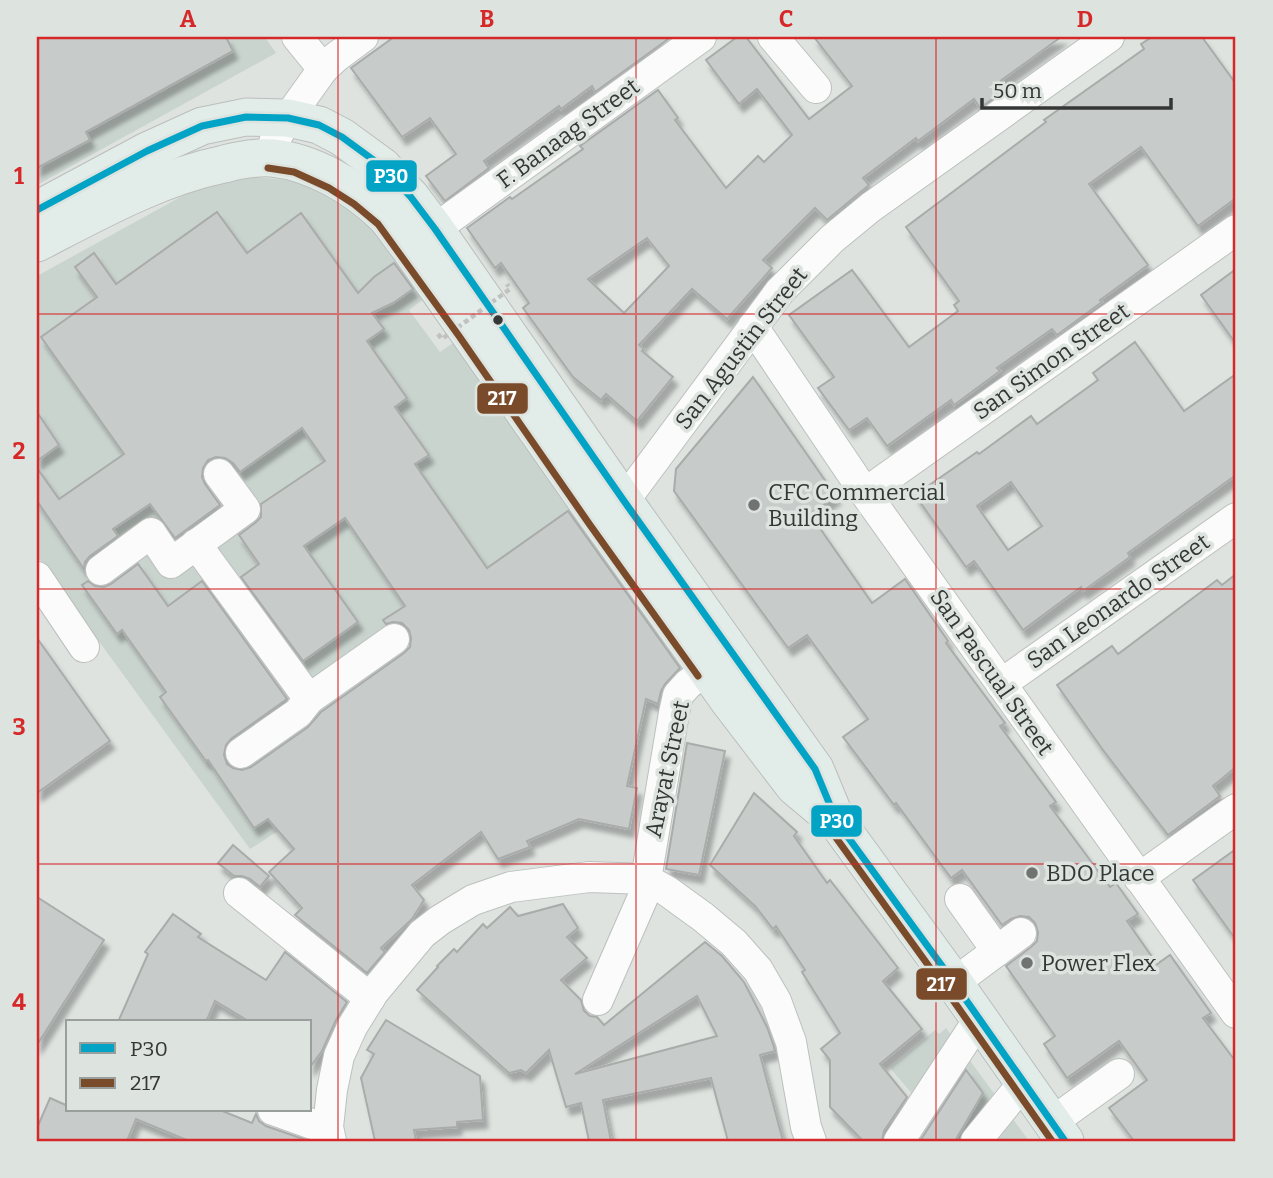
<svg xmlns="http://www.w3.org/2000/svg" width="1273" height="1178" viewBox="0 0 1273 1178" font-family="Bitter,serif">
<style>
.built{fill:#cad4cf}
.building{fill:#c7cbc9;stroke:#a9acaa;stroke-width:2;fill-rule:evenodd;filter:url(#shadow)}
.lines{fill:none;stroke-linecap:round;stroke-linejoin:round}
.minor-casing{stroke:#bcc0be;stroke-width:32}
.major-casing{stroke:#bbbebc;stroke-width:39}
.minor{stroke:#fafbfa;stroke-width:30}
.major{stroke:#e2ece8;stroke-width:37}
.path-bridge{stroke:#c1c1c1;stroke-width:4.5;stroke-dasharray:5 3.5;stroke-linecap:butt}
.bus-1-casing{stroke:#dde4e0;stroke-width:12}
.bus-2-casing{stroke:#dde4e0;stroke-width:12}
.bus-1{stroke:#03a3c6;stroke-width:7}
.bus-2{stroke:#7a4b2a;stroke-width:7}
.grid{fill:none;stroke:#d62828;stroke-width:2;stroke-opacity:0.55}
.bus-dot{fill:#343735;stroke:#dde4e0;stroke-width:2.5}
.poi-dot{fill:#707371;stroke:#dde4e0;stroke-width:2.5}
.labels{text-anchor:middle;stroke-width:7;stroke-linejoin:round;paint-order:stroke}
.street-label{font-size:23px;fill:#343735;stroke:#dde4e0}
.poi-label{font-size:23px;fill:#343735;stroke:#dde4e0;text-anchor:start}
.line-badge{stroke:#dde4e0;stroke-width:2.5}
.badge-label{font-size:19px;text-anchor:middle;font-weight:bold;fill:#fff}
.neatline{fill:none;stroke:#d62828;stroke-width:2.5}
.grid-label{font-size:23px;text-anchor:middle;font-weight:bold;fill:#d62828}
</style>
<defs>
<filter id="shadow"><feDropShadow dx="4.5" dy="8" stdDeviation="2" flood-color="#0004"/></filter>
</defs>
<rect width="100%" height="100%" fill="#dee3e0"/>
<g class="built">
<path d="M37,37H265L276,53L37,185Z"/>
<path d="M256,177L286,180L314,185L362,209L432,293L409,310L440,352L462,337L676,638L603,684L376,768L250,849L37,556V276L195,189L229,179Z"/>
<path d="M946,1028L1029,1141H866L920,1103L890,1068L935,1030L939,1034Z"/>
</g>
<g class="building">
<path d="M37,37H226L233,51L86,132L90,140L37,168Z"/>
<path d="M394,37H671L595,92L592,86L561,109L559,106L484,161L489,168L445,201L426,176L456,154L430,118L402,137L351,68Z"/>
<path d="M737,37H746L809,119L852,86L814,37H1061L999,82L1005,90L980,108L974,99L918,141L916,138L863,178L869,185L827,220L815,208L763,260L772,268L727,319L692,289L639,345L644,349L642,351L673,377L637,421L606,394L601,400L573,377L523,308L529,303L501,263L495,268L467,228L510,197L512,199L583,149L580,146L658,90L678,118L675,120L726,188L758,156L764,162L792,135L757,89L739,104L706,60ZM647,238L669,266L624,313L588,279Z"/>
<path d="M1152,37H1202L1236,84V198L1198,226L1141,147L1089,184L1148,265L1100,300L1102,302L1057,335L1052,329L997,368L1000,371L954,405L951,400L887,446L867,418L849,430L818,388L834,377L789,315L852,270L909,347L958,311L954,305L959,301L906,227L1046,122L1044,120L1144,49L1141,44Z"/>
<path d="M217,212L247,253L301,213L358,293L374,277L394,263L413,289L393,303L372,313L384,329L367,341L407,398L395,407L429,455L415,464L487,568L568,511L680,668L665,684L661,691L658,704L646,699L627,786L637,788L629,829L579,819L527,841L530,847L498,859L481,832L412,885L424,900L412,919L381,948L385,952L367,973L295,915L302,908L269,872L294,849L268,819L254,828L208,760L206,761L160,697L166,692L122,630L117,634L82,585L88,581L95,586L104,587L111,584L138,564L168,606L202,581L287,699L231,739L226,745L224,755L227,764L233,768L242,770L251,767L308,727L321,712L404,653L410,647L411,638L409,630L402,623L393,622L386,624L383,620L405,606L345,518L304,546L358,622L303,661L241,577L259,564L239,535L255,523L261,517V504L325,461L302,428L240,472L233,463L225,458L216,457L208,460L203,468L202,477L205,484L220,505L175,538L150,504L113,529L118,536L90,556L85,562L84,569L37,501V468L59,499L124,454L41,337L97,297L75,267L94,253L116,284Z"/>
<path d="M1236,269V344L1201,295Z"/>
<path d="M1135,342L1184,411L1236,374V475L1128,553L1130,557L1083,591L1081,587L1023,630L974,561L966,567L915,495L977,452L979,454L1031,416L1037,424L1098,380L1093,373ZM1011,482L1042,526L1008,550L977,506Z"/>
<path d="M753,377L836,496L810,514L872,603L905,579L948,641L946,643L1005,723L1000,726L1056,802L1050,806L1110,887L1116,883L1138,914L1127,921L1157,964L1170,955L1211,1013L1203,1018L1236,1062V1141H1134L1109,1108L1147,1080L1119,1041L1067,1078L1044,1044L1055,1036L1006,966L1031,947L1037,941L1038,932L1035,923L1029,917L1020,916L1011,919L1002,925L962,870L951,878L896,803L894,805L843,737L868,719L807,635L788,648L674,491L676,469Z"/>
<path d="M37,412L59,445L37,461Z"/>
<path d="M1236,574V767L1213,786L1220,796L1168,835L1103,750L1057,685L1112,646L1118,654L1217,580L1222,585Z"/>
<path d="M37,638L110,741L37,793Z"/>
<path d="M687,743L725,751L699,875L666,869Z"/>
<path d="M754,793L797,832L794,836L827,883L830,880L898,968L883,981L922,1029L880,1064L907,1097L884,1131L882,1141H863L830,1107V1060L821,1049L840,1033L802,972L805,970L776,926L773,929L755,906L710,865Z"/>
<path d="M233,845L269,876L260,887L250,879L242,876H234L218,863Z"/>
<path d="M1236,849V940L1193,880Z"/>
<path d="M37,897L104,940L37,1045Z"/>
<path d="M563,904L578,928L567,937L587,958L561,980L581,1000L584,1011L590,1016L597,1017L604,1025L705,942L722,956L744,982L767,1027L774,1047L775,1051L760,1055L783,1141H728L711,1078L603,1100L611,1141H589L581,1103L566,1107L549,1050L526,1073L521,1070L509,1073L417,990L438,967L437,966L454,949L457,952L483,924L487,928L510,907L518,916ZM697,996L717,1036L575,1074Z"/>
<path d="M173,914L201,934L198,937L266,980L285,952L347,1002L336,1020L322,1051L310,1067V1022H250L215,1001L206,1022H118L148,954L145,952Z"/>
<path d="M386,1020L480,1076L483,1120L457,1122V1127L414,1130L416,1141H375L361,1078L374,1054L367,1050Z"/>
<path d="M966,1070L983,1093L955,1141H920Z"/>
<path d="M50,1098L68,1106V1110H220L252,1123L256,1114L259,1121L266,1126L309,1141H189L136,1119L127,1141H37V1128Z"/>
</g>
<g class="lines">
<defs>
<g id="minor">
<path d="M297,37L323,69"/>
<path d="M773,37L816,88"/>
<path d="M270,158L275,139L288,118L323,69L336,57L363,37"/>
<path d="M435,229L701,37"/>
<path d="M753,327L865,493L1236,1013"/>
<path d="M865,493L1236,230"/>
<path d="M624,501L780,291L832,239L871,207L1109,37"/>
<path d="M196,544L309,699L394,639"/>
<path d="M101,570L151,533L171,563L245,509L219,474"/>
<path d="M37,577L84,647"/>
<path d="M1001,684L1236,518"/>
<path d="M241,753L298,713L309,699"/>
<path d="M1139,878L1236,809"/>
<path d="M239,893L370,998"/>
<path d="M960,899L997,951"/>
<path d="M954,983L1021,933"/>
<path d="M598,1000L643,897L674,713L678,695L688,684L707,670"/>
<path d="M273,1110L312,1124L328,1127"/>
<path d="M1052,1122L1119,1074"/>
<path d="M331,1141L328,1127L332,1090L339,1056L352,1027L373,993L422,934L440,920L473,900L511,887L589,877L646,879L667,891L703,917L734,943L758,970L776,1001L791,1042L806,1127L811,1141"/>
<path d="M899,1141L979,1019"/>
<path d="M976,1141L1024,1082"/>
</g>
<g id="major">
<path d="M37,210L147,151L202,126L246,117L288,118L319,125L342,137L383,167L410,196L435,229L624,501L815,769L837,822L945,970L1065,1141"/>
<path d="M37,243C97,212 157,178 224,164C239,160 256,157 272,158C313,162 355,187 385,216C393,225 400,236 408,246L599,519L729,701L794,786L832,818"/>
</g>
</defs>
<use href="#minor" class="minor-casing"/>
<use href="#major" class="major-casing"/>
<use href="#minor" class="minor"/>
<use href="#major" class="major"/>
<path class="path-bridge" d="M438,334L442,339L510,289L507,284"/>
<defs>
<path id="bus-1" d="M37,210L147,151L202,126L246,117L288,118L319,125L342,137L383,167L410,196L435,229L624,501L815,769L837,822L945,970L1065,1141"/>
<g id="bus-2">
<path d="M268,168L294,172L329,188L354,204L378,224L459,336L590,525L698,676"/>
<path d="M829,828L936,976L1052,1141"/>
</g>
</defs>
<use href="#bus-1" class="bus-1-casing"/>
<use href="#bus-2" class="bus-2-casing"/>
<use href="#bus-1" class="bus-1"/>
<use href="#bus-2" class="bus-2"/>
</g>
<path class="grid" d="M338,37V1141M636,37V1141M936,37V1141M37,314H1236M37,589H1236M37,864H1236"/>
<circle class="bus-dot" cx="498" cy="320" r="6"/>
<g class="poi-dot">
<circle cx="754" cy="505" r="7"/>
<circle cx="1032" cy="873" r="7"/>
<circle cx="1027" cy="963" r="7"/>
</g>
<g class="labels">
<g class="street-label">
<text transform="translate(568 133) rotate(-36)" y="8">F. Banaag Street</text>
<text transform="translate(741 348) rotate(-52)" y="8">San Agustin Street</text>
<text transform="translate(1051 361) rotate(-35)" y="8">San Simon Street</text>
<text transform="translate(1118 601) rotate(-35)" y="8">San Leonardo Street</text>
<text transform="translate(992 672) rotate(55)" y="8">San Pascual Street</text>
<text transform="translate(667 769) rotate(-78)" y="8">Arayat Street</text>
</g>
<g class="poi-label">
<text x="768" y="500">CFC Commercial<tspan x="768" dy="26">Building</tspan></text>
<text x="1046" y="881">BDO Place</text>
<text x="1041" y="971">Power Flex</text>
</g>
</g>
<g class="line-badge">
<rect x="365" y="159" width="53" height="34" rx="7" fill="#03a3c6"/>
<rect x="476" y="382" width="53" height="33" rx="7" fill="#7a4b2a"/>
<rect x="810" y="804" width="53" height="34" rx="7" fill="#03a3c6"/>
<rect x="915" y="967" width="53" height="34" rx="7" fill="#7a4b2a"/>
</g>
<g class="badge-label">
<text x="391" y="183">P30</text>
<text x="502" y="405">217</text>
<text x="837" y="828">P30</text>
<text x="941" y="991">217</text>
</g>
<rect width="1273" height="1178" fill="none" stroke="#dde4e0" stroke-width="77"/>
<rect x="66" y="1020" width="245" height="91" fill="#dde4e0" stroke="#999f9c" stroke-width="2"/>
<rect x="80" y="1043" width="35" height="10" fill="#03a3c6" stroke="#999f9c" stroke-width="2"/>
<text x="130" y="1056" font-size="21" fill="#343735">P30</text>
<rect x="80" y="1078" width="35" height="10" fill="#7a4b2a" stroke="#999f9c" stroke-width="2"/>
<text x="130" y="1090" font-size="21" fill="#343735">217</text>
<path d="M982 98v10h189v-10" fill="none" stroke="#343735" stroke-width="3.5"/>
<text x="993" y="98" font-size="21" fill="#343735" stroke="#dde4e0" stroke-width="5" paint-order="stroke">50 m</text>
<rect x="38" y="38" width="1196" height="1102" class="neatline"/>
<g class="grid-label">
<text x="188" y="27">A</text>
<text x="487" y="27">B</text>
<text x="786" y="27">C</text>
<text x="1085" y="27">D</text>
<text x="19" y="184">1</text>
<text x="19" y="459">2</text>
<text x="19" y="735">3</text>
<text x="19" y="1010">4</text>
</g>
</svg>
